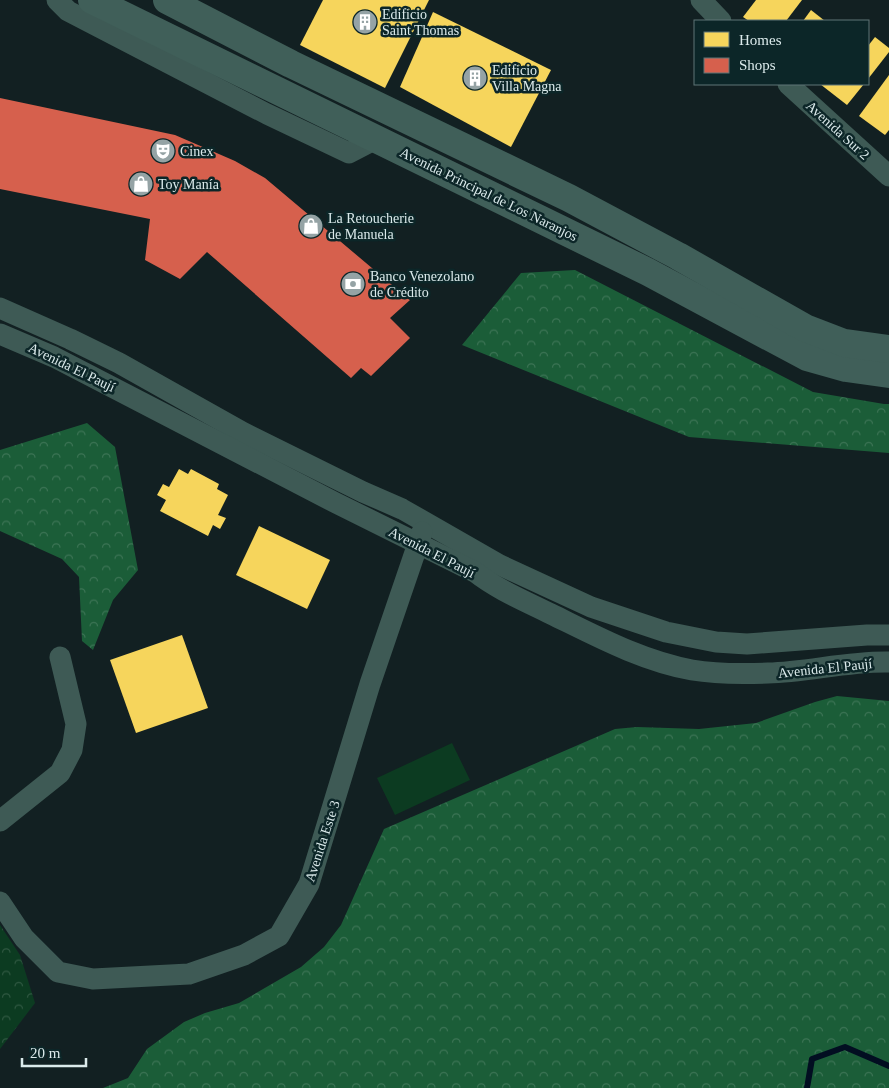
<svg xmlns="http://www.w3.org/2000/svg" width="889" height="1088" viewBox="0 0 889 1088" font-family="Georgia,serif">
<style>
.forest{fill:url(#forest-crowns)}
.park{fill:url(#park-crowns)}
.pitch{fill:#0c3b21}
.homes{fill:#f6d55c}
.shops{fill:#d6604d}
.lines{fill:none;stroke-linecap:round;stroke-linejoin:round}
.stream{stroke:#020e21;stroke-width:6}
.street{stroke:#3e5a55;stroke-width:21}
.secondary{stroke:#405f59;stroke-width:28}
.labels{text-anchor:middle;stroke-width:5;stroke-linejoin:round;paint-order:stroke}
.poi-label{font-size:14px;fill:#dbeaeb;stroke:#0c2628;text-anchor:start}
.street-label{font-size:14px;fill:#dbeaeb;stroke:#0c2628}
</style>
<defs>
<pattern id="forest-crowns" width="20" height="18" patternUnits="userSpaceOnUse" patternTransform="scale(1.25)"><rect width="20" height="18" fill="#1b5d38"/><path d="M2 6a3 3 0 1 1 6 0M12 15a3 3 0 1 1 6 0" fill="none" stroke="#3c7455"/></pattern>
<pattern id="park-crowns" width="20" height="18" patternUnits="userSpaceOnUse" patternTransform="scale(1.25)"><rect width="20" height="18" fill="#0c3b21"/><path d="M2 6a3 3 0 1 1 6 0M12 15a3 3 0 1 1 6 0" fill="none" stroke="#2f5841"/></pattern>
</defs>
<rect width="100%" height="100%" fill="#122022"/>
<g class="forest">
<path d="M575,270L813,392L884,404H889V453L689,437L462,345L521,273Z"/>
<path d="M87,423L115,447L138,570L113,600L93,650L82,641L79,577L62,559L0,531V450Z"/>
<path d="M837,696L889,701V1088H103L128,1078L147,1049L184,1022L205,1013L239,1003L301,967L324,947L341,925L384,829L615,729L637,727L699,729L756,723L815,702Z"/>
</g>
<path class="park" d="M0,925L20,955L35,1003L0,1049Z"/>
<path class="pitch" d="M452,743L470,780L395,815L377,778Z"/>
<g class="homes">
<path d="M323,0H429L385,88L300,45Z"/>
<path d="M756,0H802L786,21H749L743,17Z"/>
<path d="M811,10L825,21H803Z"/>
<path d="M433,12L551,70L511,147L400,87Z"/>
<path d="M875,37L889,48V52L868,79V46Z"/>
<path d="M889,75V130L885,135L859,116Z"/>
<path d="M820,84H864L847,105Z"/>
<path d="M179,469L188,474L191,469L219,484L217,489L228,495L218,515L226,518L220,529L213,525L208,536L160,511L166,500L157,495L163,484L169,487Z"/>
<path d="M259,526L330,560L307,609L236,575Z"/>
<path d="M182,635L208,708L136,733L110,660Z"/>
</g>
<path class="shops" d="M0,98L175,135L235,161L265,178L410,300L390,318L410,338L371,376L361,368L351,378L207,252L180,279L145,260L150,219L0,189Z"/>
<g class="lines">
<path class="stream" d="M807,1088L812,1059L845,1047L889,1066"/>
<g class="street">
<path d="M57,0L68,11L267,114L349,153L376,139"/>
<path d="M701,0L721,21"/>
<path d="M788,84L889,176"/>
<path d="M0,308L70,339L119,363L242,432L363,492L402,509L500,565L591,607L666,632L716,642L747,644L867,635H889"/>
<path d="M0,334L54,357L336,503L475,572C498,590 525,601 551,614C596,636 642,661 692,670C716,674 743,674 768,673C808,672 848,661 889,662"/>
<path d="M0,821L60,773L72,750L76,724L60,657"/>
<path d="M0,902L24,938L58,972L93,979L189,974L244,955L279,936L309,884L370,684L422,532"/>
</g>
<g class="secondary">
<path d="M92,0L648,272L807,357L846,368L889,374"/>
<path d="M167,0L291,64L569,198L678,256L805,328L844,343L889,349"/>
</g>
</g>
<defs>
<symbol id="building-disc" viewBox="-11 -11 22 22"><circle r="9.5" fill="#95a3a5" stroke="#0c2628"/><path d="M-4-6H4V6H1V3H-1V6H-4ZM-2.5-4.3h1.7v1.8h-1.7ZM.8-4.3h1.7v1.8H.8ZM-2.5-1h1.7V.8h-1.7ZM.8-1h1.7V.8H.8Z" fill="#fff"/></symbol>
<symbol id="theatre-disc" viewBox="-11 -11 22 22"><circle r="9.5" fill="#95a3a5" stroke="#0c2628"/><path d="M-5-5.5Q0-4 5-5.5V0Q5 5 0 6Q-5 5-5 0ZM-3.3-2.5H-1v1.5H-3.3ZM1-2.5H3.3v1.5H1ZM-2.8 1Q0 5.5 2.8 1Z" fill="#fff"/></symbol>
<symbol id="shop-disc" viewBox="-11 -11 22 22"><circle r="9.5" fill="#95a3a5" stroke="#0c2628"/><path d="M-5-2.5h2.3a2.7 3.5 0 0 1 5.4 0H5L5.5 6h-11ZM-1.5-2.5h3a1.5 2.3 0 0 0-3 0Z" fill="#fff"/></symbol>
<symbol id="bank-disc" viewBox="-11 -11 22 22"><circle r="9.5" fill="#95a3a5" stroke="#0c2628"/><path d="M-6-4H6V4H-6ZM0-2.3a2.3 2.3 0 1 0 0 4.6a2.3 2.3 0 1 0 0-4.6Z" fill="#fff"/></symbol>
</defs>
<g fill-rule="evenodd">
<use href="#building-disc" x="351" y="8" width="28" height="28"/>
<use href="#building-disc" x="461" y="64" width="28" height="28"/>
<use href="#theatre-disc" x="149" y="137" width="28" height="28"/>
<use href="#shop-disc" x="127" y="170" width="28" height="28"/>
<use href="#shop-disc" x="297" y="212" width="28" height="28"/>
<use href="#bank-disc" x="339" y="270" width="28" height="28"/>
</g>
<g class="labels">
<g class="poi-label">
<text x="382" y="19">Edificio<tspan x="382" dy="16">Saint Thomas</tspan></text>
<text x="492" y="75">Edificio<tspan x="492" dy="16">Villa Magna</tspan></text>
<text x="180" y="156">Cinex</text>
<text x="158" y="189">Toy Manía</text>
<text x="328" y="223">La Retoucherie<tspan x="328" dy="16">de Manuela</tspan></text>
<text x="370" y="281">Banco Venezolano<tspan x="370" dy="16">de Crédito</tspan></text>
</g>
<g class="street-label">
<text transform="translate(838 130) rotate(42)" y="5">Avenida Sur 2</text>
<text transform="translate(489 194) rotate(26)" y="5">Avenida Principal de Los Naranjos</text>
<text transform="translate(72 367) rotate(26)" y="5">Avenida El Paují</text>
<text transform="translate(432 552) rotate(27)" y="5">Avenida El Paují</text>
<text transform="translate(825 668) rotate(-6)" y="5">Avenida El Paují</text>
<text transform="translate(322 841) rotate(-72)" y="5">Avenida Este 3</text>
</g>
</g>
<rect x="694" y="20" width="175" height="65" fill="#0c2628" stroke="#5f7476"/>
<rect x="704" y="32" width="25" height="15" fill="#f6d55c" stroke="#5f7476"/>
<text x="739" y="45" font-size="15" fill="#dbeaeb">Homes</text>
<rect x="704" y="58" width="25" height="15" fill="#d6604d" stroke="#5f7476"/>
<text x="739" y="70" font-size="15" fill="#dbeaeb">Shops</text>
<path d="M22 1058v8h64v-8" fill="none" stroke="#dbeaeb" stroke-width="2.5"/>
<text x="30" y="1058" font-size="15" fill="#dbeaeb" stroke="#0c2628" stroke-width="4" paint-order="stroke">20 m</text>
</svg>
